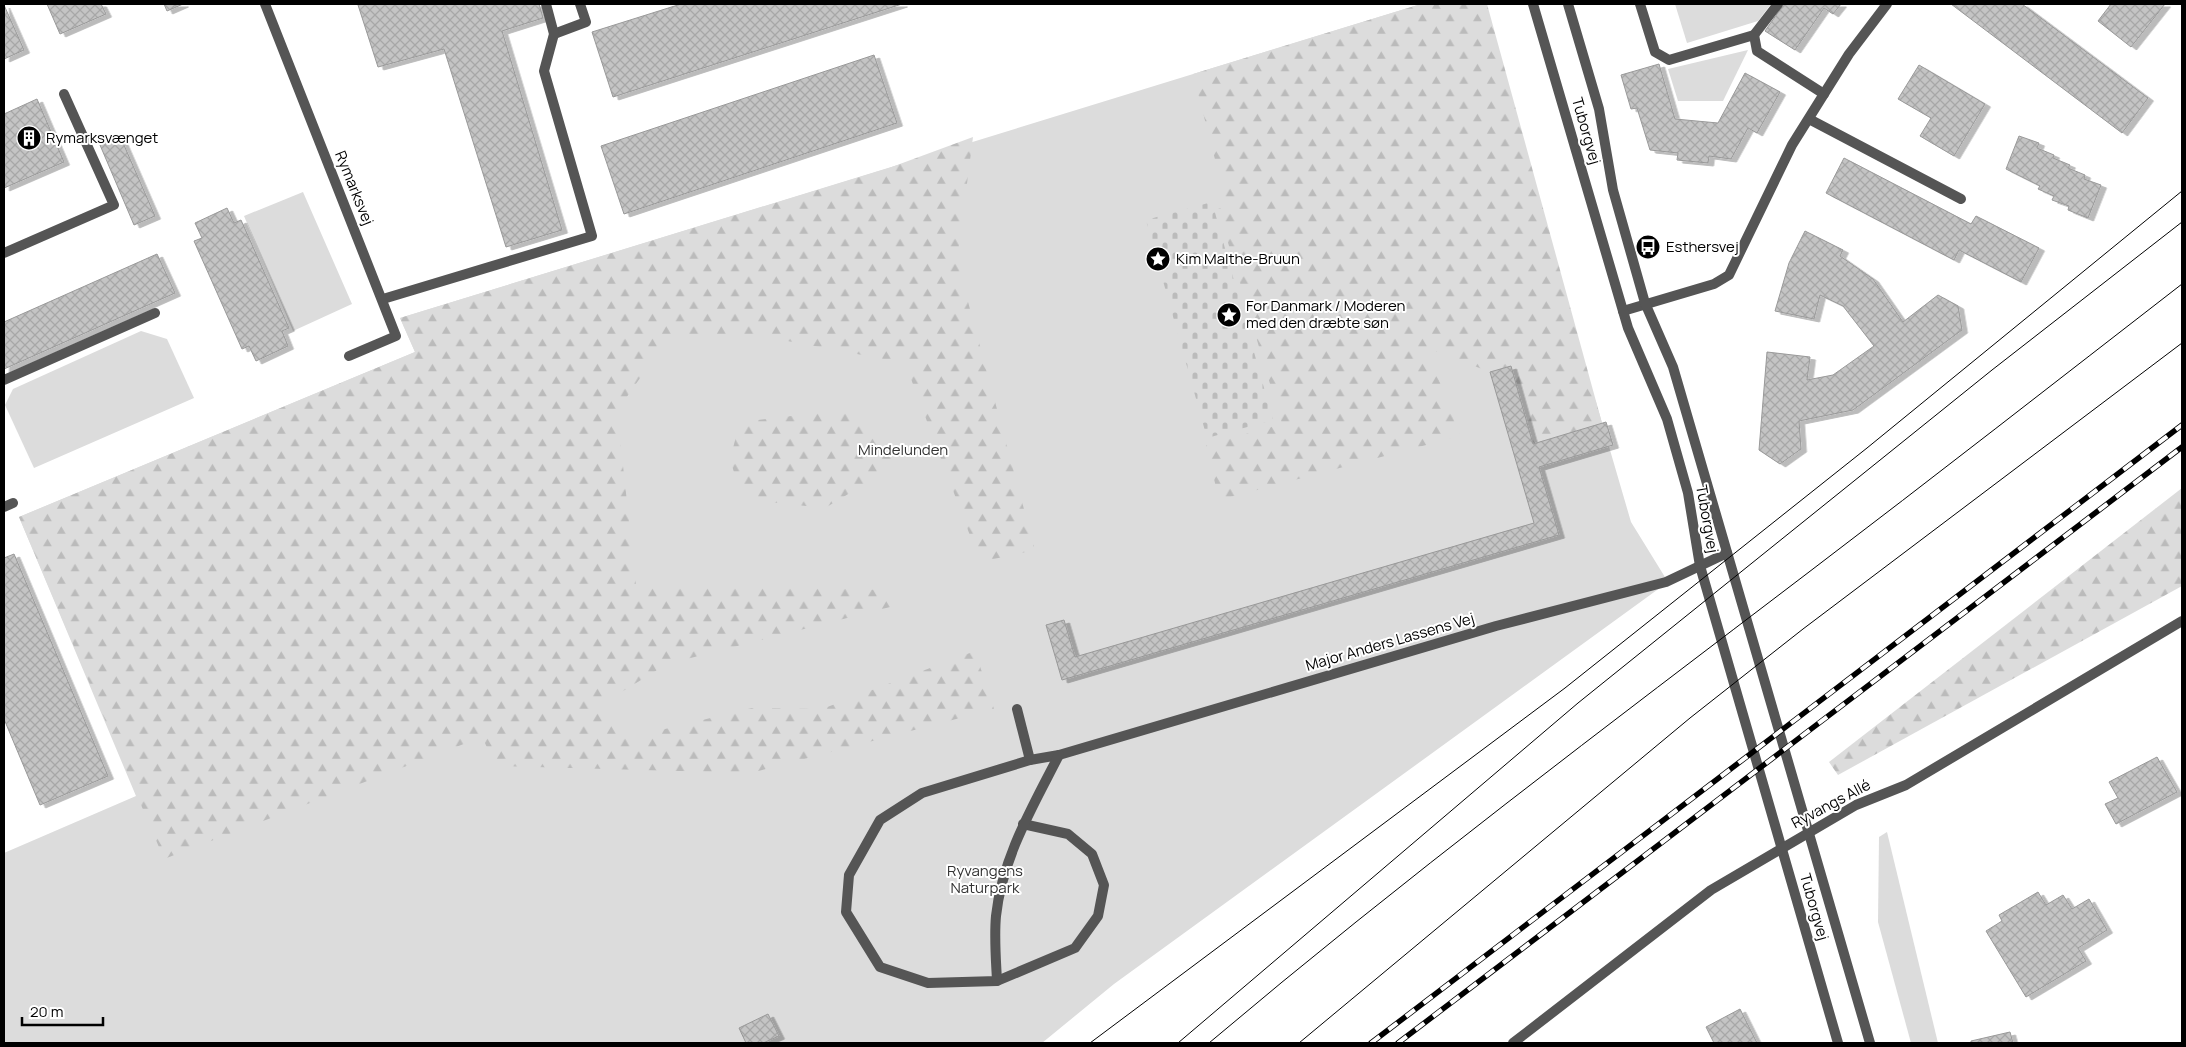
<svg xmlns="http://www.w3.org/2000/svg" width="2186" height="1047" viewBox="0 0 2186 1047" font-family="Manrope,sans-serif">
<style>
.green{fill:#dcdcdc}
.forest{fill:url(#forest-firs)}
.cemetery{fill:url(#cemetery-stones)}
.building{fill:url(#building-cross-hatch);stroke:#999;filter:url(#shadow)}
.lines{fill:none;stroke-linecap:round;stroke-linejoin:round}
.service{stroke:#555;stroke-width:10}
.minor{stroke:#555;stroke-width:10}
.tertiary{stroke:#555;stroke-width:10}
.tram{stroke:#000;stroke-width:1}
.rail-casing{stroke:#000;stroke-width:5.5}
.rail{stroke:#fff;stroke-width:4;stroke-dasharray:11;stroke-linecap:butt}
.labels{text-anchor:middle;stroke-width:4;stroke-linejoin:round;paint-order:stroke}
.street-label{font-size:15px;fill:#000;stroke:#fff}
.poi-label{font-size:15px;fill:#000;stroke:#fff;text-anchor:start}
.park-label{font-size:15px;fill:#333;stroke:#fff}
</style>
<defs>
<pattern id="forest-firs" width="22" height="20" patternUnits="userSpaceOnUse" patternTransform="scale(1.25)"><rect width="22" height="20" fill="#dcdcdc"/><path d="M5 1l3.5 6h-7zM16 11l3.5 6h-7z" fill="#bbb"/></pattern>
<pattern id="cemetery-stones" width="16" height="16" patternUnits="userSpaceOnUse" patternTransform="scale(1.25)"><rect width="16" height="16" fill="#dcdcdc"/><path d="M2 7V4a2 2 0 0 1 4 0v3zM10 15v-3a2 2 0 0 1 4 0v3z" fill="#bbb"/></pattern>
<pattern id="building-cross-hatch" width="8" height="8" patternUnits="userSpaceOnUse" patternTransform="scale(1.25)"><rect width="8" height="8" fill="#c4c4c4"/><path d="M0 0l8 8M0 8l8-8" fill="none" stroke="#a7a7a7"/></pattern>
<filter id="shadow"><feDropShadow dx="5.5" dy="3" stdDeviation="0" flood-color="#0004"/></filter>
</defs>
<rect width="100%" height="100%" fill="#fff"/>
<g class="green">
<path d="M1421,4L1596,402L1631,522L1668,582L1114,984L1042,1043H4V853L136,796L19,517L415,352L400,318Z"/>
<path d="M1675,4H1771L1758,21L1687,43Z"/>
<path d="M1748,50L1723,101H1678L1668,69Z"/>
<path d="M303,192L352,304L293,331L244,216Z"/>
<path d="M141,331L167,339L194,398L34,468L5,405L13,389Z"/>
<path d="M1887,832L1938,1043H1911L1878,922L1879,837Z"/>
</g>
<g class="forest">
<path d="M1421,4H1487L1602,423L1533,444L1511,366L1490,372L1427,348L1460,436L1219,500L1206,445L1282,424L1218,209L1227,206L1193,74Z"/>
<path d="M973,137L957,261L1035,550L980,562L905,363L760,336L668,338L617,411L636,584L887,590L894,606L667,664L602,704L632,737L752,708L822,709L975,651L994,709L751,773L496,766L482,737L164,859L19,517L415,352L400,318L889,168Z"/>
<path d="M842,410L883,436L908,458L825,508L742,499L730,459L740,422Z"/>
<path d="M2182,488V586L1838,775L1829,762Z"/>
</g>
<path class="cemetery" d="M1212,202L1273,420L1207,438L1146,220Z"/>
<g class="building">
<path d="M47,4H101L106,14L60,34Z"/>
<path d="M164,4H183L167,11Z"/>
<path d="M364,4H539L543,18L502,31L562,230L506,247L444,49L378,67L358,5Z"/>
<path d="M681,4H902L613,97L592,32Z"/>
<path d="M1784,4H1841L1833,14L1824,8L1795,50L1765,31Z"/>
<path d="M1951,4H2022L2148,98L2122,133Z"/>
<path d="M2111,4H2165L2131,47L2098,21Z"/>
<path d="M4,5L24,50L4,59Z"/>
<path d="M874,55L897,123L624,214L601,146Z"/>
<path d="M1659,64L1675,119L1718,123L1745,73L1780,92L1757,133L1748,128L1731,159L1709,156L1708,163L1677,160L1678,153L1650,150L1637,108L1631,109L1621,75Z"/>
<path d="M1919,65L1985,104L1954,156L1920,136L1931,118L1898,99Z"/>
<path d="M37,99L64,162L4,188V114Z"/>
<path d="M120,136L155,216L134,225L100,145Z"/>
<path d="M2019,136L2039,143L2037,148L2054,155L2053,158L2070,165L2068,168L2085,175L2084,179L2101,185L2088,218L2068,210L2069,206L2052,200L2054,196L2038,189L2040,186L2006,169Z"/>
<path d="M1844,158L1971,224L1976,216L2039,248L2021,282L1959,250L1954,260L1826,193Z"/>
<path d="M227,208L234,223L241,220L289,328L282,331L288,346L256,361L249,346L242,349L194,241L202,238L195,223Z"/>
<path d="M1805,231L1843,250L1840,256L1873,279L1903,322L1938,295L1958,306L1962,330L1853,410L1799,421L1801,449L1780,464L1759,450L1767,352L1810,357L1807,380L1833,375L1874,346L1843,306L1820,295L1814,319L1775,311L1789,263Z"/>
<path d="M157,254L175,293L4,369V322Z"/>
<path d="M1511,366L1533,444L1606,422L1613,445L1539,467L1559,535L1062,680L1046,625L1064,620L1075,657L1534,523L1490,372Z"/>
<path d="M14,554L108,776L40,805L4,719V558Z"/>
<path d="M2157,757L2177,792L2116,824L2105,804L2118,798L2109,782Z"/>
<path d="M2038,892L2046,905L2063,895L2072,909L2089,899L2107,930L2078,948L2086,961L2026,997L1986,931L2002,921L1999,915Z"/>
<path d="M1740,1009L1757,1043H1714L1706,1027Z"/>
<path d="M768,1014L779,1036L763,1043H746L739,1028Z"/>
<path d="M2010,1032L2013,1043H1971V1041Z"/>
</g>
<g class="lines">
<g class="service">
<path d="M1640,4L1655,52L1669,60L1754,35L1778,4"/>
<path d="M554,34L586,22L580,4"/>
<path d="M1754,35L1757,51L1824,94"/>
<path d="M1809,119L1961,199"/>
<path d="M4,253L114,205L64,94"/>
<path d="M383,299L592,236L544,71L554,34L546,4"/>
<path d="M4,380L155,313"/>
<path d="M1017,709L1030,760"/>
<path d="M1023,824L1068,834L1092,854L1104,885L1098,916L1075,948L997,981L928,983L880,967L846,912L849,875L880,820L922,793L1030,760L1059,755L1496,626L1666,582L1727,553"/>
<path d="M997,981C996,960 994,937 996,916C1002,858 1033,806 1059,755"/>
</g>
<g class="minor">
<path d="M265,4L396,336L349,356"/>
<path d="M1623,311L1714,284L1729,275L1792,145L1849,54L1887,4"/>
<path d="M4,507L13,503"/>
</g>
<g class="tertiary">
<path d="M1533,4L1628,328L1667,419L1688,493L1700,566L1838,1043"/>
<path d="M1568,4L1599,109L1613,190L1645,303L1673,367L1870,1043"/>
<path d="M1513,1043L1711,890L1856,805L1906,785L2182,621"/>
</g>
<g class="tram">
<path d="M1090,1043L1565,688L1867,448L2182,191"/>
<path d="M1178,1043L1578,703L1992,370L2182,222"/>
<path d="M1209,1043C1403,879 1607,726 1809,572C1934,477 2058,380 2182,284"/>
<path d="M1299,1043L1690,718L1803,629L2182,343"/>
</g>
<defs>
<g id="rail">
<path d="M1371,1043L2182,425"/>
<path d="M1398,1043L2182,447"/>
</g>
</defs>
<use href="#rail" class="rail-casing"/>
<use href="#rail" class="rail"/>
</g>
<defs>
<symbol id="building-disc" viewBox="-11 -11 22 22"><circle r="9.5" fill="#000" stroke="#fff"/><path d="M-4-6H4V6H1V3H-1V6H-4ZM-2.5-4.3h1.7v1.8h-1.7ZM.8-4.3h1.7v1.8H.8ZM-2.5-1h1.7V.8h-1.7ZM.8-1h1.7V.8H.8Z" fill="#fff"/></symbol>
<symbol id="bus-disc" viewBox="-11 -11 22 22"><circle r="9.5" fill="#000" stroke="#fff"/><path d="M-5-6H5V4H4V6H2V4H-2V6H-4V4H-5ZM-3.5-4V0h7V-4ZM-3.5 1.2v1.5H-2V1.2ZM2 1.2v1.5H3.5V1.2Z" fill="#fff"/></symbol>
<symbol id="sight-disc" viewBox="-11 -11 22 22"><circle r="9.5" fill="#000" stroke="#fff"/><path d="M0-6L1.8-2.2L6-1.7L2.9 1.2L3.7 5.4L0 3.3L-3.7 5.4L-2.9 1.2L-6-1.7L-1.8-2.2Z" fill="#fff"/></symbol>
</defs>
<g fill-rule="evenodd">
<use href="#building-disc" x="15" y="124" width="28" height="28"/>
<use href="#bus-disc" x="1634" y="233" width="28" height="28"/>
<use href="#sight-disc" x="1144" y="245" width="28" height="28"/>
<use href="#sight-disc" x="1215" y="301" width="28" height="28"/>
</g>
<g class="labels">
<g class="street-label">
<text transform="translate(1586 131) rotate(74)" y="5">Tuborgvej</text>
<text transform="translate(354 188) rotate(68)" y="5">Rymarksvej</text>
<text transform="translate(1707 519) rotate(80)" y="5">Tuborgvej</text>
<text transform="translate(1390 642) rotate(-16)" y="5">Major Anders Lassens Vej</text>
<text transform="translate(1831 804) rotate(-28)" y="5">Ryvangs Allé</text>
<text transform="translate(1814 907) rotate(74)" y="5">Tuborgvej</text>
</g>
<g class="poi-label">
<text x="46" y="143">Rymarksvænget</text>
<text x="1666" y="252">Esthersvej</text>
<text x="1176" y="264">Kim Malthe-Bruun</text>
<text x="1246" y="311">For Danmark / Moderen<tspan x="1246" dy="17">med den dræbte søn</tspan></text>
</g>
<g class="park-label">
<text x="903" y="455">Mindelunden</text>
<text x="985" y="876">Ryvangens<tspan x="985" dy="17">Naturpark</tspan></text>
</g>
</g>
<rect width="2186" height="1047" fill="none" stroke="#000000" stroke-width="10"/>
<path d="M22 1017v8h81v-8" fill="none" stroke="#000000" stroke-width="2.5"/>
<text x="30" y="1017" font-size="15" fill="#000000" stroke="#ffffff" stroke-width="4" paint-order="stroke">20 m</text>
</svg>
